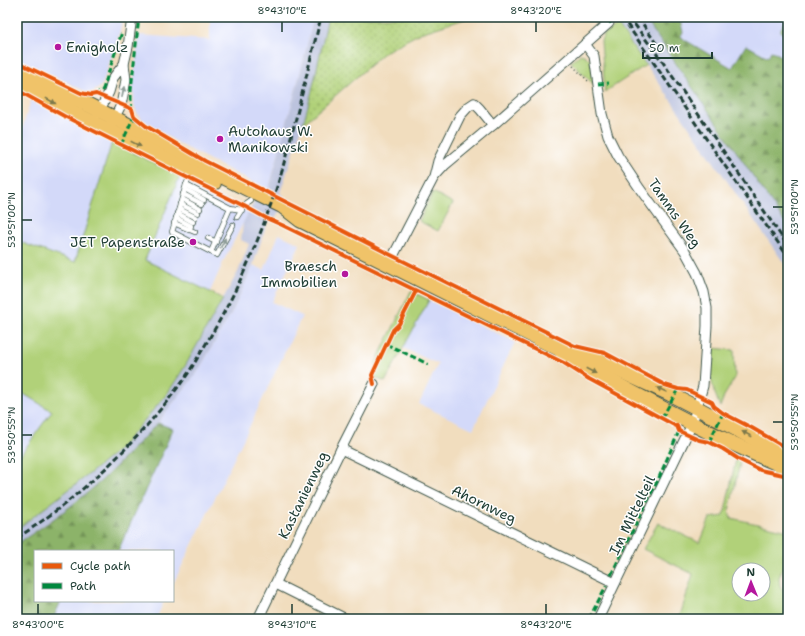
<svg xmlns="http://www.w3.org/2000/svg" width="805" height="636" viewBox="0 0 805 636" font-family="'Shantell Sans',sans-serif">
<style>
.built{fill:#d3d9f9}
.railway{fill:#bcc3de}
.green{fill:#b1d179;stroke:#688756;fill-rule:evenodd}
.forest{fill:url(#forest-firs);stroke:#56784e}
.garden{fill:url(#garden-dots);stroke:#688756}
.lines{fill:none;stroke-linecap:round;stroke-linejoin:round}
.lane-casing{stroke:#3e5549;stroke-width:6}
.street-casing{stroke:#3e5549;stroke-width:11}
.primary-casing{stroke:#3e5549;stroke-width:16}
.path{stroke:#3e5549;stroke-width:1.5;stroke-dasharray:1 3;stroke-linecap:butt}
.lane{stroke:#fff;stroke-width:4.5}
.street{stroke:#fff;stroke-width:9}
.primary{stroke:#f0c369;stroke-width:14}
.rail{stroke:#1f3d34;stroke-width:3;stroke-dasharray:6 3;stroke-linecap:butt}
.quiet{stroke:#00873e;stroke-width:3;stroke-dasharray:6 3;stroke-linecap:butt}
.cycleway-casing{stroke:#fff;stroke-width:6}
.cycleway{stroke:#e8590c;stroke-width:4}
.oneway{fill:#8f9e9a}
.oneway2{fill:#7d794c}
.ticks{fill:none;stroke:#1f3d34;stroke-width:1.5}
.poi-dot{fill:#b5179e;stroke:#fff;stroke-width:1.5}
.labels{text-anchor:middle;stroke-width:3;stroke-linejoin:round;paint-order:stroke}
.poi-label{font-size:14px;fill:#1f3d34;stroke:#fff;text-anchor:start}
.street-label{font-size:14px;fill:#1f3d34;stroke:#fff}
.neatline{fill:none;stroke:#1f3d34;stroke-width:1.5}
.ticks-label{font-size:10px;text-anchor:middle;fill:#1f3d34}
</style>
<defs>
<pattern id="forest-firs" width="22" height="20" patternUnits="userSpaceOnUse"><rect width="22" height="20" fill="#8cb369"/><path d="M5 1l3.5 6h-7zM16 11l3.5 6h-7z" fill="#729357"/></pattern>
<pattern id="garden-dots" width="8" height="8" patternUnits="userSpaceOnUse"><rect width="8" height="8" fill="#b1d179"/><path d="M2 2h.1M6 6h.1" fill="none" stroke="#98b469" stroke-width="1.8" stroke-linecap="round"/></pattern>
</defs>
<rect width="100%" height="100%" fill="#fff"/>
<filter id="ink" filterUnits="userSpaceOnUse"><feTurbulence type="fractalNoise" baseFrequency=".025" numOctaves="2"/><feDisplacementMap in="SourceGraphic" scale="8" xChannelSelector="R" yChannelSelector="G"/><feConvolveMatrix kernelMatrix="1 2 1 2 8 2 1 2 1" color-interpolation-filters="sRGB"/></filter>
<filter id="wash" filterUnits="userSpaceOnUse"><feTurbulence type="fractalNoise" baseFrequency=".012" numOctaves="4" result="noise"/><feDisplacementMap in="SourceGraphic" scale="16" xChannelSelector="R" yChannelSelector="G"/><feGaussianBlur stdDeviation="0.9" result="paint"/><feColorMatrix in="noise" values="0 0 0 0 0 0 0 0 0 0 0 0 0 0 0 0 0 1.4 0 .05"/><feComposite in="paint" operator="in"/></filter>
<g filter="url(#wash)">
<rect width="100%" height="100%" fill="#f1ddbe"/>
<g class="built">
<path d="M17,17H123L119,35L103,83L99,88L93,92H87L17,59Z"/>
<path d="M210,17H314L301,70L269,189L262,187L187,148L153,128L144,121L137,113L134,106L133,87L139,35L210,40Z"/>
<path d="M679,17H788V60L774,52L771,51L768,57L733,68L680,37L683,32Z"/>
<path d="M31,100L112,142L75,262L17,241V146Z"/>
<path d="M180,176L249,212L224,260L210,292L145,260Z"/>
<path d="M279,234L300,244L272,302L302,316L245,436L173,584V551H118L173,429L158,423L165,413L197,373L234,308L253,265L264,270Z"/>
<path d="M429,300L515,342L473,429L419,404L438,364L403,348Z"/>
<path d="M17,390L52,411L17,460Z"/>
<path d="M61,601H164L156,619H53Z"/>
</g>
<g class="railway">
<path d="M314,17H328L312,91L303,124L280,193L284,196V202L275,219L268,221L253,265L234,308L197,373L165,413L158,423L147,434L133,449L100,482L74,504L17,544V529L88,475L117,451L167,394L184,368L198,343L238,272L249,244L241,240L243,223L262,187L269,189L301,70Z"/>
<path d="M613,17H644L788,227V269Z"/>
</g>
<g class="green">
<path d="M788,17V37L781,32V29Z"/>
<path d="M618,25L646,65L605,92L601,41L603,35Z"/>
<path d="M580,54L584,55L591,61L594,85L571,62Z"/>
<path d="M112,142L180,176L145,260L210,292L223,299L184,368L167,394L123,445L117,451L88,475L17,529V460L52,411L17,390V367L19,364L17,363V241L75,262Z"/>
<path d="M433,192L453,203L438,231L419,221Z"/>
<path d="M411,291L429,300L385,382L372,376L377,366L375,364Z"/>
<path d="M711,348L734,350L735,378L724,396L720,407L714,391L710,374Z"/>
<path d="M736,459L740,463L729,511L731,518L788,531V553L779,578L780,586L788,597V619H679L693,574L643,549L658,523L700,543L710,518L724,516ZM739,570H763V594H739Z"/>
</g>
<g class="forest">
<path d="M644,17H679L683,32L680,37L732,68L746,45L768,57L771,51L774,52L788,60V227Z"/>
<path d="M158,423L173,429L118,551H35V601H61L53,619H17V544C46,525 74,505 100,482C121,463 138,442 158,423Z"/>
</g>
<path class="garden" d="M328,17H471L420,33L385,52L303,124L312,91Z"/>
</g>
<g filter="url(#ink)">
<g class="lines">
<defs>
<g id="lane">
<path d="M191,174L186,185L172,232L217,255L233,225"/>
<path d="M186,185L230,208L242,210"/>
<path d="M185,189L204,200"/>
<path d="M183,194L202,204"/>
<path d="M182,199L200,209"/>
<path d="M180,204L198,213"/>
<path d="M179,209L195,217"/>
<path d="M177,213L193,222"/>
<path d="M237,217L244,206L251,201"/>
<path d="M176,218L191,226L189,230"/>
<path d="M174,223L195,232"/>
<path d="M208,238L216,242"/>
<path d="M211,252L230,208"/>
</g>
<g id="street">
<path d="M585,44L594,56L602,114L608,136L618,156L640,189L685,251L697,273L704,292L707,308V326L703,386L692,424L598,619"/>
<path d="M98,114L109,92L113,78L124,64"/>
<path d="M111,121L114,118L117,113L121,105L126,80L124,64L128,47L132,17"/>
<path d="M435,176L445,165L493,125"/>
<path d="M389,264L434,177L438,161L460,116L468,107L474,103L480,109L493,125L609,23"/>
<path d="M341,449L615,583"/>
<path d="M276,584L346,619"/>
<path d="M258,619L341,449L374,384"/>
</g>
<g id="primary">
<path d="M17,69L130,126L203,167L282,206L300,220L559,349L576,352L605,364L670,394L697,408L788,457"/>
<path d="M17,82L80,116L214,183"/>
<path d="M561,351L571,360C643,398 713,437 788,468"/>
</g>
</defs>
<use href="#lane" class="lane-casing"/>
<use href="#street" class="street-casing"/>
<use href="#primary" class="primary-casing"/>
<path class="path" d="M573,66L589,82"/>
<use href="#lane" class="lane"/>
<use href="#street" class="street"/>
<use href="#primary" class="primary"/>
<g class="rail">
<path d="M622,17L788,257"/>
<path d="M629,17L662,61L788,246"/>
<path d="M638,17L662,52"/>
<path d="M17,538C84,495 143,437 189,372C195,362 201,352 207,342C234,298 255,250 272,201C281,177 287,151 294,126C303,90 312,53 321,17"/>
</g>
<g class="quiet">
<path d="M609,23L612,21"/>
<path d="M598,84L609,83"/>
<path d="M94,95L100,92L103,89L122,32"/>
<path d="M132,110L131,100V90L139,17"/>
<path d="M121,145L134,116"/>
<path d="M386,344L428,364"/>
<path d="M662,418L678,389"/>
<path d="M709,442L723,413"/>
<path d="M611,575L652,491L658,480L679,431"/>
<path d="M589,619L606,586"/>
</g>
<defs>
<g id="cycleway">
<path d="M17,62L81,93L91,95L96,94L132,109L134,116L146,126L205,161L393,256L575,346L605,353L665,385L678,389L687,390L712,402L714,406L723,413L752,428L788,449"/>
<path d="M17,90L64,116L244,206L266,218L282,225L564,363L589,379L674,425L677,426L679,431L699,440L709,442L723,449L740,460L760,470L788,476"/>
<path d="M374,384L372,375L393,330L399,324L416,291"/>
</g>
</defs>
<use href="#cycleway" class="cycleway-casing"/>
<use href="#cycleway" class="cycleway"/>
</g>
<defs><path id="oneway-solid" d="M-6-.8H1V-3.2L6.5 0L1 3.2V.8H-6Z"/></defs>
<g class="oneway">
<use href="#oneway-solid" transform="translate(123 92) rotate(-79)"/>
<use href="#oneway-solid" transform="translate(223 243) rotate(-63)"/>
</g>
<g class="oneway2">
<use href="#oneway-solid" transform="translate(51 101) rotate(29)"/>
<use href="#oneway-solid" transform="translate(136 144) rotate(27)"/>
<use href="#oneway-solid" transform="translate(591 371) rotate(27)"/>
<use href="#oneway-solid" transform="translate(662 390) rotate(-155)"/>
<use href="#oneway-solid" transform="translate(747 434) rotate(-152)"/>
</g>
</g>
<path class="ticks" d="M282,22V32M536,22V32M773,207H783M22,220H32M773,422H783M22,435H32M38,604V614M292,604V614M546,604V614"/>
<g class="poi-dot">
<circle cx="58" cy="47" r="4"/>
<circle cx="220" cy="139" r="4"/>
<circle cx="193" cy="242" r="4"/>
<circle cx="345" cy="274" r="4"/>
</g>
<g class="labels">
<g class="poi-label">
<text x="66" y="52">Emigholz</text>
<text x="228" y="136">Autohaus W.<tspan x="228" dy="16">Manikowski</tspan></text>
<text x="185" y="247" text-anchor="end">JET Papenstraße</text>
<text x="337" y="271" text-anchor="end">Braesch<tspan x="337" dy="16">Immobilien</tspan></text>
</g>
<g class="street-label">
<text transform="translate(675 213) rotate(55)" y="5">Tamms Weg</text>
<text transform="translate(303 495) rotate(-64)" y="5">Kastanienweg</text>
<text transform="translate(484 504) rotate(26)" y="5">Ahornweg</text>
<text transform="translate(632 515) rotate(-64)" y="5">Im Mittelteil</text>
</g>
</g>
<rect width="805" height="636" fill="none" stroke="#fff" stroke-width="44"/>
<rect x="34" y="550" width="140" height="52" fill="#ffffff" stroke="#a5b1ae"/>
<rect x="42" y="563" width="20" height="6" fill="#e8590c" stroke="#a5b1ae"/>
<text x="70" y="570" font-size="12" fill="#1f3d34">Cycle path</text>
<rect x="42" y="583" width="20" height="6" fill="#00873e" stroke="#a5b1ae"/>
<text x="70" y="590" font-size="12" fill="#1f3d34">Path</text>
<g transform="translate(751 582) rotate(359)"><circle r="19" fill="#ffffff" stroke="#a5b1ae"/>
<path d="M0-3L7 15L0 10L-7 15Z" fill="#b5179e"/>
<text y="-6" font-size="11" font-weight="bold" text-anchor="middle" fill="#1f3d34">N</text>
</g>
<path d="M643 52v6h69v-6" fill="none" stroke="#1f3d34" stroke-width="2"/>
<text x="649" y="52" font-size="12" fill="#1f3d34" stroke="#ffffff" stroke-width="3" paint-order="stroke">50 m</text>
<rect x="22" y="22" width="761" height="592" class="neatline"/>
<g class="ticks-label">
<text x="282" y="14">8°43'10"E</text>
<text x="536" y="14">8°43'20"E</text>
<text transform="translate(794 207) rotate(-90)" y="4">53°51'00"N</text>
<text transform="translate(11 220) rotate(-90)" y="4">53°51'00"N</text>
<text transform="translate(794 422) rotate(-90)" y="4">53°50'55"N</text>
<text transform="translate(11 435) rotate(-90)" y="4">53°50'55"N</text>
<text x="38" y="628">8°43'00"E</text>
<text x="292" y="628">8°43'10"E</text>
<text x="546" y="628">8°43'20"E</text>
</g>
</svg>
